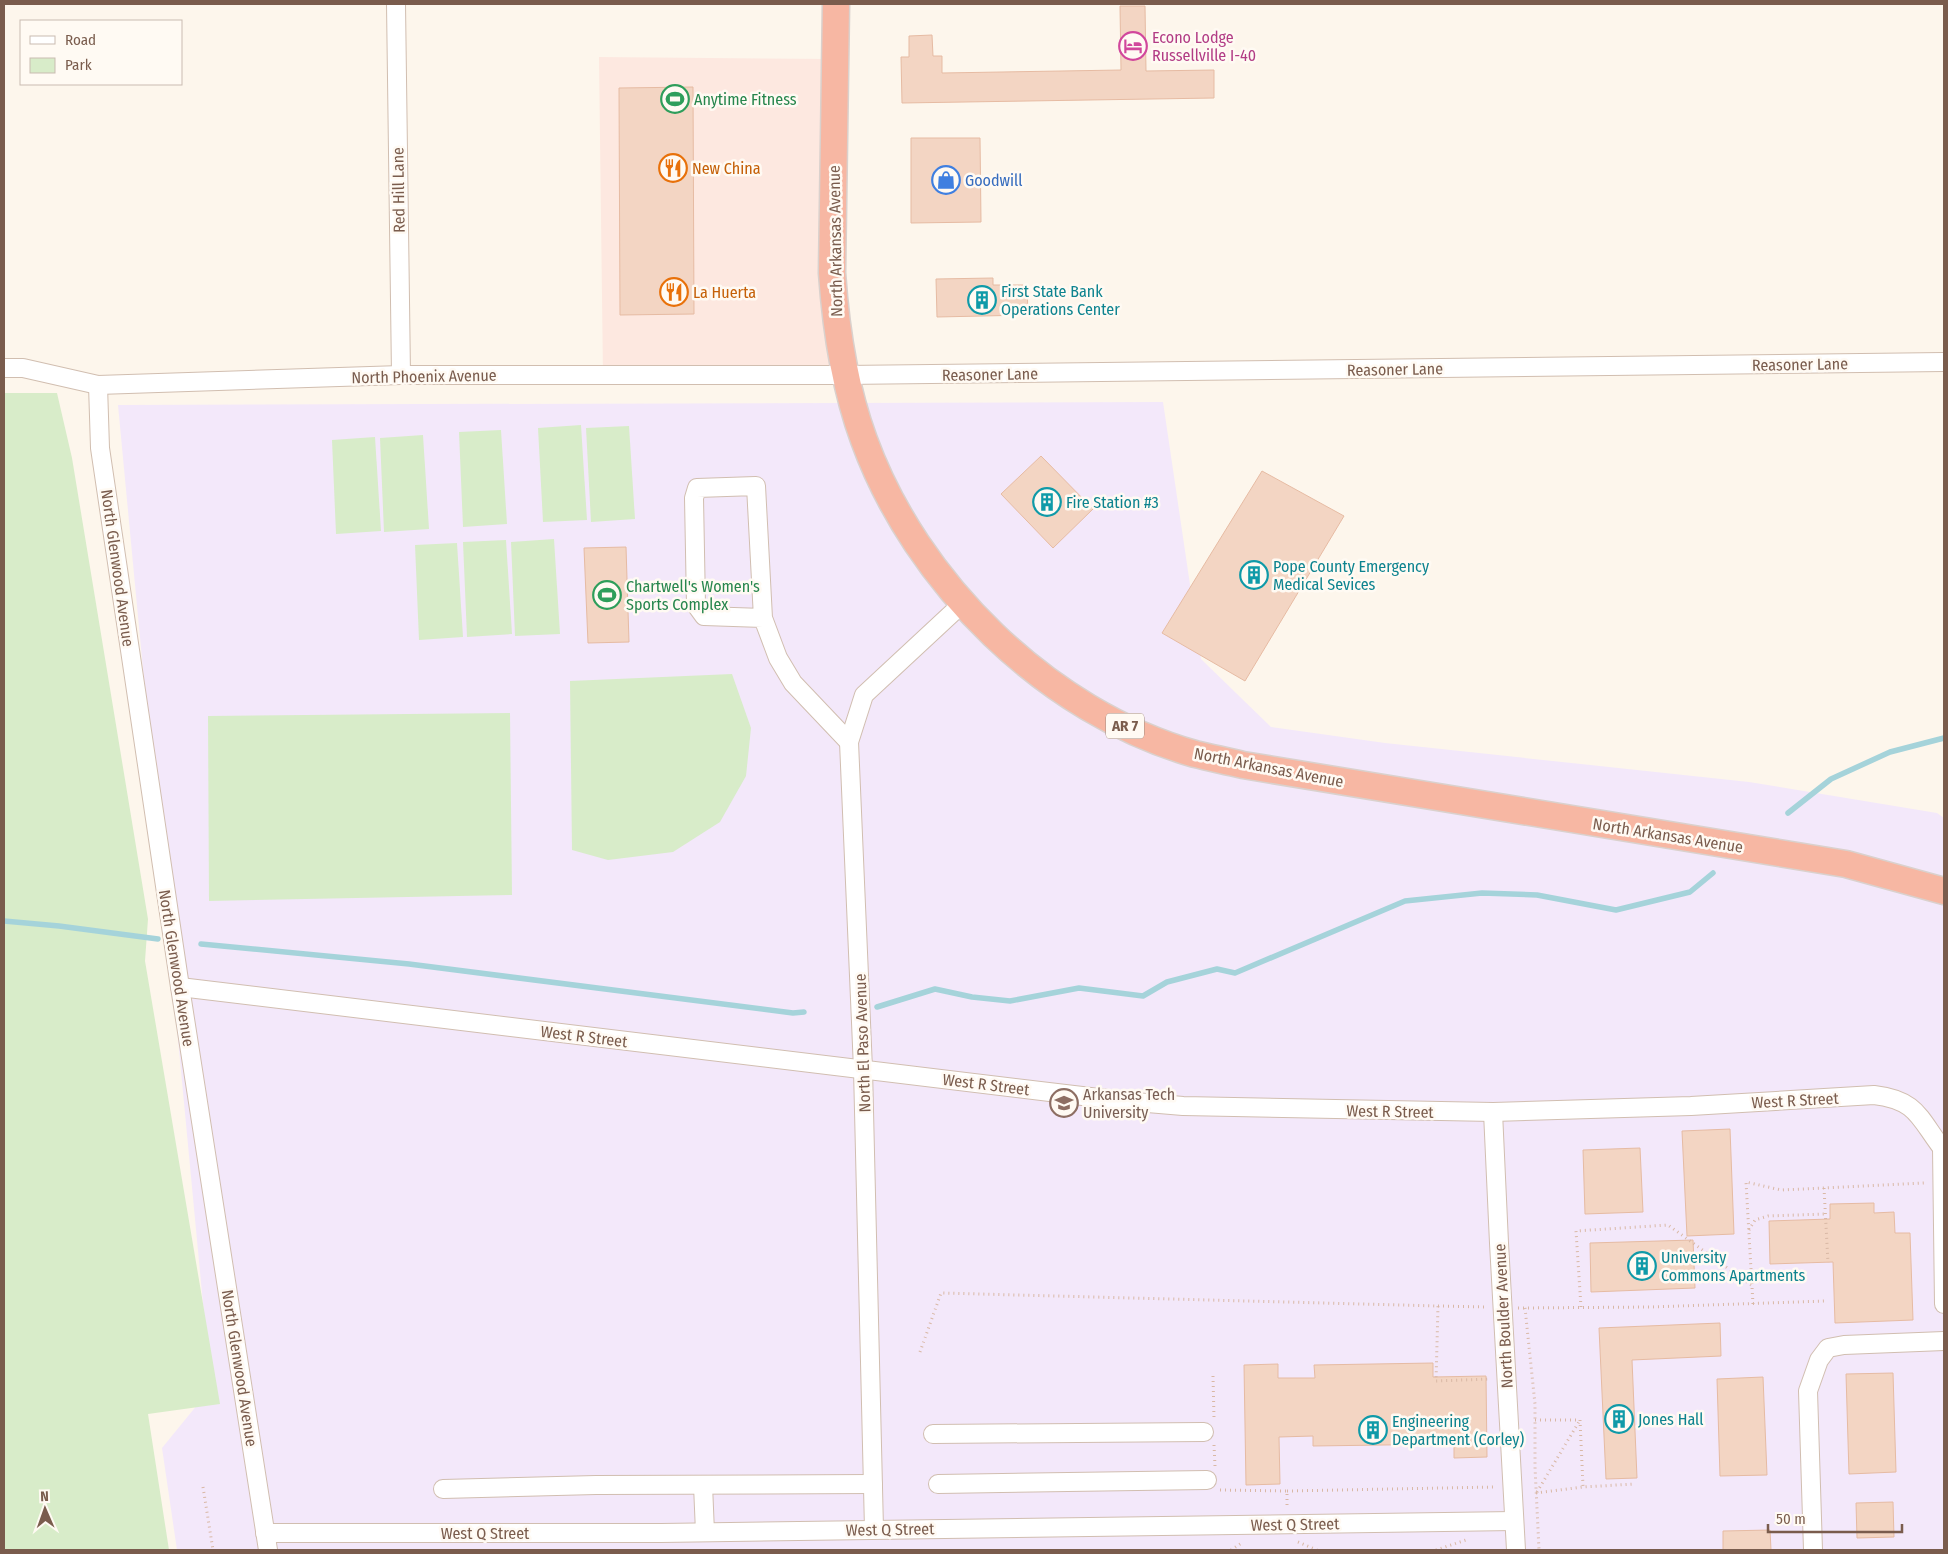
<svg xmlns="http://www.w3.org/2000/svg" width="1948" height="1554" viewBox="0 0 1948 1554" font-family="'Fira Sans Condensed',sans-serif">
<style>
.commercial{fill:#fde8e0}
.education{fill:#f3e8fa}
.green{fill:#d8ecc9}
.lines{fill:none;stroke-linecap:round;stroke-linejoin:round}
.stream{stroke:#a5d3da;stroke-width:5.5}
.building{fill:#f3d5c3;stroke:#e6bba3}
.minor-casing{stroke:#d1beb0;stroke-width:20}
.highway-casing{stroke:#dad1cd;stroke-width:29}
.path{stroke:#d9b8a5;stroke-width:3;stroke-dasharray:1 4;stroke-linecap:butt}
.minor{stroke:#fff;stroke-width:18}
.highway{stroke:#f7b7a3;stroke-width:26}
.labels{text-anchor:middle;stroke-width:5;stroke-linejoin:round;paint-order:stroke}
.shield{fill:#fffaf3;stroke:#a28b7f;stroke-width:1}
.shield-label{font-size:15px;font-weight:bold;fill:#7a5c4d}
.hotel-label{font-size:16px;fill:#b23c85;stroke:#fffaf3;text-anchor:start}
.leisure-label{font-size:16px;fill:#27864d;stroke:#fffaf3;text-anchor:start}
.food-label{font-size:16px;fill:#c56008;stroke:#fffaf3;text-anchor:start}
.shop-label{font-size:16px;fill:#366cbe;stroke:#fffaf3;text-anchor:start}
.street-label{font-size:16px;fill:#7a5c4d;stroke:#fffaf3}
.culture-label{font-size:16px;fill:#0d838f;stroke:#fffaf3;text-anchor:start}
.education-label{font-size:16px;fill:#785e54;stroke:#fffaf3;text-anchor:start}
</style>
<rect width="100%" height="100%" fill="#fdf6ec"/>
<path class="commercial" d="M599,57L835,59L845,375H603Z"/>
<path class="education" d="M1163,402L1201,659L1271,727L1385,743L1749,782L1937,813L1944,818V1550H177L162,1448L211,1388L118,405Z"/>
<g class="green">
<path d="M4,393H57L72,458L148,919L145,961L220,1404L148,1414L169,1550H4Z"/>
<path d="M581,425L587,520L543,522L538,428Z"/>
<path d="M629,426L635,519L591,522L586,428Z"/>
<path d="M501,430L507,524L463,527L459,432Z"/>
<path d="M423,435L429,529L384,532L380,438Z"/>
<path d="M375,437L381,531L336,534L332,440Z"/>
<path d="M554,539L560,634L515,636L511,542Z"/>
<path d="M506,540L512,634L467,637L463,542Z"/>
<path d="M457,543L463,637L419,640L415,545Z"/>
<path d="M732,674L751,728L746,776L720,822L673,852L608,860L572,850L570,681Z"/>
<path d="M510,713L512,895L209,901L208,716Z"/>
</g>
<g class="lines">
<g class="stream">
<path d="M1788,813L1831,779L1890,752L1944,738"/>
<path d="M4,921L59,926L158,939"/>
<path d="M201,944L409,964L793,1013L804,1012"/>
<path d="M877,1007L935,989L972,997L1010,1001L1079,988L1143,996L1167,982L1217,969L1235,973L1405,901L1482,893L1537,895L1616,910L1690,892L1713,873"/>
</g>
</g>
<g class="building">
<path d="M1120,6H1145L1146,71L1214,70V98L902,103L901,57H909V36L932,35L933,56H942V73L1121,70Z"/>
<path d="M693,87L694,314L620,315L619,88Z"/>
<path d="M911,138H980L981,222L911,223Z"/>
<path d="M993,278V285H1027L1028,315L937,317L936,279Z"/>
<path d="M1041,456L1093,509L1053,548L1001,494Z"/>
<path d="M1262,471L1344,516L1245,681L1162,633Z"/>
<path d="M626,547L629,642L588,643L584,548Z"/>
<path d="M1730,1129L1734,1234L1687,1236L1682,1131Z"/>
<path d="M1640,1148L1643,1212L1585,1214L1583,1150Z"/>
<path d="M1874,1203V1213L1894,1212L1895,1233H1910L1913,1320L1835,1323L1833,1262L1770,1264L1769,1221L1830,1219V1204Z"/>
<path d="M1693,1240L1695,1288L1591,1292L1590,1243Z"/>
<path d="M1720,1323L1721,1356L1632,1360L1637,1478L1606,1479L1599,1328Z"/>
<path d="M1433,1363V1377L1486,1376L1487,1457L1454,1458V1444L1313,1446V1436L1279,1437L1280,1484L1246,1485L1244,1365L1278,1364V1378H1315L1314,1365Z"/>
<path d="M1893,1373L1896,1472L1849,1474L1846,1374Z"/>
<path d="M1763,1377L1767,1475L1720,1476L1717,1379Z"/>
<path d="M1893,1502L1894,1537L1857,1538L1856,1503Z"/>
<path d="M1770,1530L1771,1550H1723V1531Z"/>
</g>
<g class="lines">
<defs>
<g id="minor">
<path d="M396,4L401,375"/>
<path d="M4,368H23L98,385L401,375H845L1944,362"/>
<path d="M98,385L100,448L180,987L268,1550"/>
<path d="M763,618L704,616L696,605L694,498L697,488L756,486L763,618L778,658L793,683L849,742"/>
<path d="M180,987L1124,1101L1183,1106L1493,1112L1691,1106L1874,1095C1917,1100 1919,1118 1942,1148L1944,1304"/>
<path d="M1493,1112L1499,1243L1516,1550"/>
<path d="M933,1434L1204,1432"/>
<path d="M938,1484L1207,1480"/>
<path d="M703,1485L705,1532"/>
<path d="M443,1489L596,1485L873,1484"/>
<path d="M874,1529L863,1069L849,742L864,695L963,603"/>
<path d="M265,1533H661L1514,1521"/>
<path d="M1813,1550L1808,1391L1819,1360L1828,1348L1844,1345L1944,1341"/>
</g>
<path id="highway" d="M836,4L832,273C836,330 844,386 864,440C916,583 1047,712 1195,754C1211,758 1227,761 1243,765L1846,864L1944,891"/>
</defs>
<use href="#minor" class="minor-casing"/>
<use href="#highway" class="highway-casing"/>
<g class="path">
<path d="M1824,1188L1828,1263"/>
<path d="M1749,1230L1755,1220L1768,1216L1825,1214"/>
<path d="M1753,1304L1746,1182L1781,1190L1925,1183"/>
<path d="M1438,1306L1487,1307"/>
<path d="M1581,1307L1576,1231L1668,1225L1751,1285"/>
<path d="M1518,1308L1650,1307L1826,1301"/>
<path d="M1525,1308L1535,1404V1467L1539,1550"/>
<path d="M920,1352L941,1293L1438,1306L1436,1381L1490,1379"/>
<path d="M1213,1376L1214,1418"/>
<path d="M1535,1420H1580"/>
<path d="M1580,1420L1583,1486"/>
<path d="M1214,1445L1215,1466"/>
<path d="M203,1487L213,1550"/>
<path d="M1220,1490L1287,1491V1508"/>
<path d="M1287,1491L1495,1487"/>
<path d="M1537,1492L1580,1420"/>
<path d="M1536,1493L1583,1487L1635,1484"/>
<path d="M1298,1542L1317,1550"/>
<path d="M1231,1550L1243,1542"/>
<path d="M1436,1550L1466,1540"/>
</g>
<use href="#minor" class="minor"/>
<use href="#highway" class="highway"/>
</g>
<defs>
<symbol id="hotel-ring" viewBox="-11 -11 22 22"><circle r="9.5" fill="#fffaf3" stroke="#d1479c" stroke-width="1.5"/><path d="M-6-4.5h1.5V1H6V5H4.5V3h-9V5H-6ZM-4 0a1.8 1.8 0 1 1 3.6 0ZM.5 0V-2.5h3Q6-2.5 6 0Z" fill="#d1479c"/></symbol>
<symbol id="stadium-ring" viewBox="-11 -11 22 22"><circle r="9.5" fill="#fffaf3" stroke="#2e9e5b" stroke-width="1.5"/><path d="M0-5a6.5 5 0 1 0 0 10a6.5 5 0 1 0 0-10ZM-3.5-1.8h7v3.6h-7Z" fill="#2e9e5b"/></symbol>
<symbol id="restaurant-ring" viewBox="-11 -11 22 22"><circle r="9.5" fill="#fffaf3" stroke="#e8710a" stroke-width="1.5"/><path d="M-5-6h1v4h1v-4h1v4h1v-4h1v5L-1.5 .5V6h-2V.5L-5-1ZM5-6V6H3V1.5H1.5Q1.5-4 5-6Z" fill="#e8710a"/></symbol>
<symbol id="shop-ring" viewBox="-11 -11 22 22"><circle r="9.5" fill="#fffaf3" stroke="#3f7fe0" stroke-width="1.5"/><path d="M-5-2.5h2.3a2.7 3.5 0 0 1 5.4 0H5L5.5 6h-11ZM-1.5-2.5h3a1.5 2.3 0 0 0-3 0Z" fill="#3f7fe0"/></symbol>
<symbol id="building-ring" viewBox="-11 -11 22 22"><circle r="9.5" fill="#fffaf3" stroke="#0f9aa8" stroke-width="1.5"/><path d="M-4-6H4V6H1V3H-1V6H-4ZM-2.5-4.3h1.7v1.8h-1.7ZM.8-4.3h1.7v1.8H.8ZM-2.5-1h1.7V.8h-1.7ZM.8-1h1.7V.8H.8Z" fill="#0f9aa8"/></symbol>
<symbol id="university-ring" viewBox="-11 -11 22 22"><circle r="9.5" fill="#fffaf3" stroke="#8d6e63" stroke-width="1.5"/><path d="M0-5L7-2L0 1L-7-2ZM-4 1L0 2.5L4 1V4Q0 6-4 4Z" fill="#8d6e63"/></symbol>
</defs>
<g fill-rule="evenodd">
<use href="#hotel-ring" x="1117" y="30" width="32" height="32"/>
<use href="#stadium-ring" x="659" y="83" width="32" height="32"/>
<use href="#restaurant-ring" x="657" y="152" width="32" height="32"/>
<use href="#shop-ring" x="930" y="164" width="32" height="32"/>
<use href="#restaurant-ring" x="658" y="276" width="32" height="32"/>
<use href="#building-ring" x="966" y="284" width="32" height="32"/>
<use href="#building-ring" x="1031" y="486" width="32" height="32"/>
<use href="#building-ring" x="1238" y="559" width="32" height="32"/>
<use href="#stadium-ring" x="591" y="579" width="32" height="32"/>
<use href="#university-ring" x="1048" y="1087" width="32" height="32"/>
<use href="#building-ring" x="1626" y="1250" width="32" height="32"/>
<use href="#building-ring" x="1603" y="1403" width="32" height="32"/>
<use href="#building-ring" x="1357" y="1414" width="32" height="32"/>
</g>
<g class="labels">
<rect class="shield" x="1106" y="713.5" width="38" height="25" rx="4"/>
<g class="shield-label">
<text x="1125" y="731">AR 7</text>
</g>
<g class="hotel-label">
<text x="1152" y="43">Econo Lodge<tspan x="1152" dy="18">Russellville I-40</tspan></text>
</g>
<g class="leisure-label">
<text x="694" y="105">Anytime Fitness</text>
<text x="626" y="592">Chartwell's Women's<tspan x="626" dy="18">Sports Complex</tspan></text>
</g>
<g class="food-label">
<text x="692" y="174">New China</text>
<text x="693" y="298">La Huerta</text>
</g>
<g class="shop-label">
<text x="965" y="186">Goodwill</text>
</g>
<g class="street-label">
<text transform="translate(398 190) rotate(-91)" y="6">Red Hill Lane</text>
<text transform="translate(835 241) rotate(-91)" y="6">North Arkansas Avenue</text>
<text transform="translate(1800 364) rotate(-1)" y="6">Reasoner Lane</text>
<text transform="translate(1395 369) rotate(-1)" y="6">Reasoner Lane</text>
<text transform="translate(990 374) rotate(-1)" y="6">Reasoner Lane</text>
<text transform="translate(424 376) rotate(-1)" y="6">North Phoenix Avenue</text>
<text transform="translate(118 568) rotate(82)" y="6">North Glenwood Avenue</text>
<text transform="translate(1269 767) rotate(11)" y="6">North Arkansas Avenue</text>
<text transform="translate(1668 835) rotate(9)" y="6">North Arkansas Avenue</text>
<text transform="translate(177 968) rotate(81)" y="6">North Glenwood Avenue</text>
<text transform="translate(584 1036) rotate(7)" y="6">West R Street</text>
<text transform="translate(862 1043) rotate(-92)" y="6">North El Paso Avenue</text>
<text transform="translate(986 1084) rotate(7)" y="6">West R Street</text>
<text transform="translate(1795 1100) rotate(-3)" y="6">West R Street</text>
<text transform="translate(1390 1111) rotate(1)" y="6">West R Street</text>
<text transform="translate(1503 1316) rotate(-93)" y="6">North Boulder Avenue</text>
<text transform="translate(240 1368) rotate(81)" y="6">North Glenwood Avenue</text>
<text transform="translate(1295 1524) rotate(-1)" y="6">West Q Street</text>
<text transform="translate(890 1529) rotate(-1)" y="6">West Q Street</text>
<text x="485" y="1539">West Q Street</text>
</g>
<g class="culture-label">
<text x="1001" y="297">First State Bank<tspan x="1001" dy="18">Operations Center</tspan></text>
<text x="1066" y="508">Fire Station #3</text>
<text x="1273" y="572">Pope County Emergency<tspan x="1273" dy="18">Medical Sevices</tspan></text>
<text x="1661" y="1263">University<tspan x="1661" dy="18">Commons Apartments</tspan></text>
<text x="1638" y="1425">Jones Hall</text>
<text x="1392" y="1427">Engineering<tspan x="1392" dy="18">Department (Corley)</tspan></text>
</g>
<g class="education-label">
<text x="1083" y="1100">Arkansas Tech<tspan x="1083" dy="18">University</tspan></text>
</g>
</g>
<rect width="1948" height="1554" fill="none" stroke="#7a5c4d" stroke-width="10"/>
<rect x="20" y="20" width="162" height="65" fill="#fffaf3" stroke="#cabbb1"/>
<rect x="30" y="36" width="25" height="8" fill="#ffffff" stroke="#cabbb1"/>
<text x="65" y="45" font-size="15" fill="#7a5c4d">Road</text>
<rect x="30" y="58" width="25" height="15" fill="#d8ecc9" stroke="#cabbb1"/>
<text x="65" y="70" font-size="15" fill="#7a5c4d">Park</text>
<g transform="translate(45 1509) rotate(358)" stroke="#fffaf3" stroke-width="4" paint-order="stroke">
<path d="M0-4L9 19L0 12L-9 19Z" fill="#7a5c4d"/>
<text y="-8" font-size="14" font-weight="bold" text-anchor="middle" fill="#7a5c4d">N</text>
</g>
<path d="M1768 1524v8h134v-8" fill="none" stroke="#7a5c4d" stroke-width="2.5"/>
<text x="1776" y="1524" font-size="15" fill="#7a5c4d" stroke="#fffaf3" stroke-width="4" paint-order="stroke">50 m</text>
</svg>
